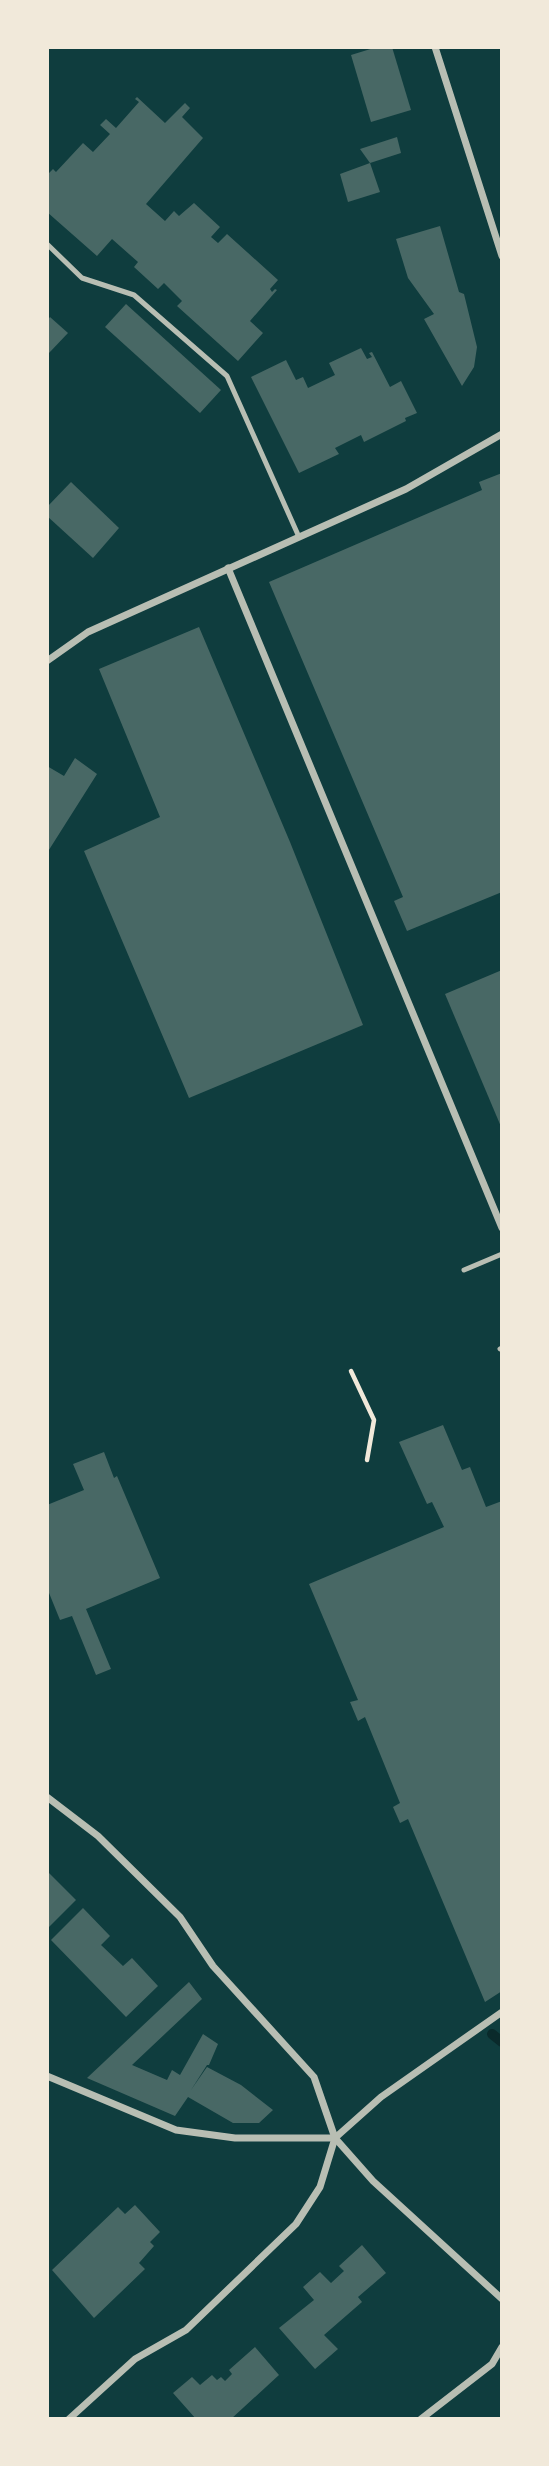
<svg xmlns="http://www.w3.org/2000/svg" width="549" height="2466" viewBox="0 0 549 2466" font-family="'Sofia Sans Condensed',sans-serif">
<style>
.lines{fill:none;stroke-linecap:round;stroke-linejoin:round}
.stream{stroke:#0a2a2b;stroke-width:10}
.building{fill:#486865}
.path{stroke:#f1e9da;stroke-width:4.5}
.service{stroke:#b8beb3;stroke-width:5}
.minor{stroke:#b8beb3;stroke-width:7}
</style>
<rect width="100%" height="100%" fill="#0f3d3e"/>
<g class="lines">
<path class="stream" d="M492,2034L502,2042"/>
</g>
<g class="building">
<path d="M377,47H392L411,110L371,122L351,55Z"/>
<path d="M137,97L165,123L185,103L190,108L182,117L203,138L146,204L165,221L174,211L179,216L194,203L220,227L211,237L218,243L227,234L278,280L270,289L272,292L275,289L277,290L250,321L263,333L238,361L177,306L182,301L164,283L158,289L134,267L138,262L112,239L97,256L47,212V175L53,169L56,172L83,143L93,152L110,134L100,125L106,119L116,128L139,102L135,99Z"/>
<path d="M397,137L401,153L370,163L360,149Z"/>
<path d="M370,163L380,192L348,202L340,174Z"/>
<path d="M440,226L459,292L464,294L477,347L474,367L462,386L424,319L434,314L408,278L396,239Z"/>
<path d="M126,304L221,390L200,413L105,327Z"/>
<path d="M50,317L68,333L49,353L47,321Z"/>
<path d="M361,348L367,359L372,357L369,353L372,352L390,387L401,381L417,413L405,418L406,421L364,442L361,435L335,448L339,454L299,473L251,377L286,360L296,380L303,377L308,388L335,375L329,363Z"/>
<path d="M502,473V892L407,931L394,901L403,897L269,582L482,490L479,482Z"/>
<path d="M71,482L119,528L93,558L47,516V507Z"/>
<path d="M199,627L290,842L363,1025L189,1098L84,851L160,817L99,669Z"/>
<path d="M75,758L97,774L47,853V766L64,776Z"/>
<path d="M502,970V1129L445,994Z"/>
<path d="M443,1425L462,1470L470,1467L486,1507L502,1501V1991L485,2002L408,1819L400,1823L393,1807L400,1803L365,1717L358,1721L350,1702L358,1700L309,1584L444,1527L432,1502L427,1504L399,1442Z"/>
<path d="M104,1452L114,1478L117,1476L160,1578L86,1609L111,1669L96,1675L72,1616L60,1620L47,1588V1505L84,1490L73,1464Z"/>
<path d="M49,1873L76,1900L47,1929V1874Z"/>
<path d="M83,1908L110,1936L101,1945L123,1966L132,1958L158,1986L126,2017L51,1940Z"/>
<path d="M189,1982L202,1999L132,2065L167,2080L172,2070L180,2075L203,2034L218,2044L209,2065H207L191,2090L207,2067L241,2085L273,2110L259,2123H233L188,2097L175,2116L87,2078Z"/>
<path d="M135,2205L160,2232L150,2242L154,2246L139,2263L145,2269L94,2318L52,2270L118,2207L125,2214Z"/>
<path d="M362,2245L386,2273L358,2297L362,2302L324,2335L338,2349L315,2369L279,2328L314,2300L303,2287L320,2272L331,2283L344,2271L339,2266Z"/>
<path d="M255,2347L279,2375L231,2419H196L173,2393L192,2377L200,2385L212,2375L217,2380L221,2377L225,2381L232,2374L229,2370Z"/>
</g>
<g class="lines">
<path class="path" d="M351,1371L374,1420L367,1460"/>
<g class="service">
<path d="M47,244L82,278L134,295L227,376L299,537"/>
<path d="M464,1270L502,1254"/>
<path d="M500,1349L502,1348"/>
</g>
<g class="minor">
<path d="M435,47L502,256"/>
<path d="M228,568L502,1228"/>
<path d="M47,661L88,632L406,489L502,434"/>
<path d="M47,1797L98,1836L180,1917L213,1966L314,2077L335,2138L373,2181L502,2299"/>
<path d="M47,2076L176,2130L235,2138H335"/>
<path d="M69,2419L135,2359L186,2330L296,2224L320,2187L335,2138L381,2097L502,2012"/>
<path d="M421,2419L492,2364L502,2347"/>
</g>
</g>
<rect width="549" height="2466" fill="none" stroke="#f1e9da" stroke-width="98"/>
</svg>
